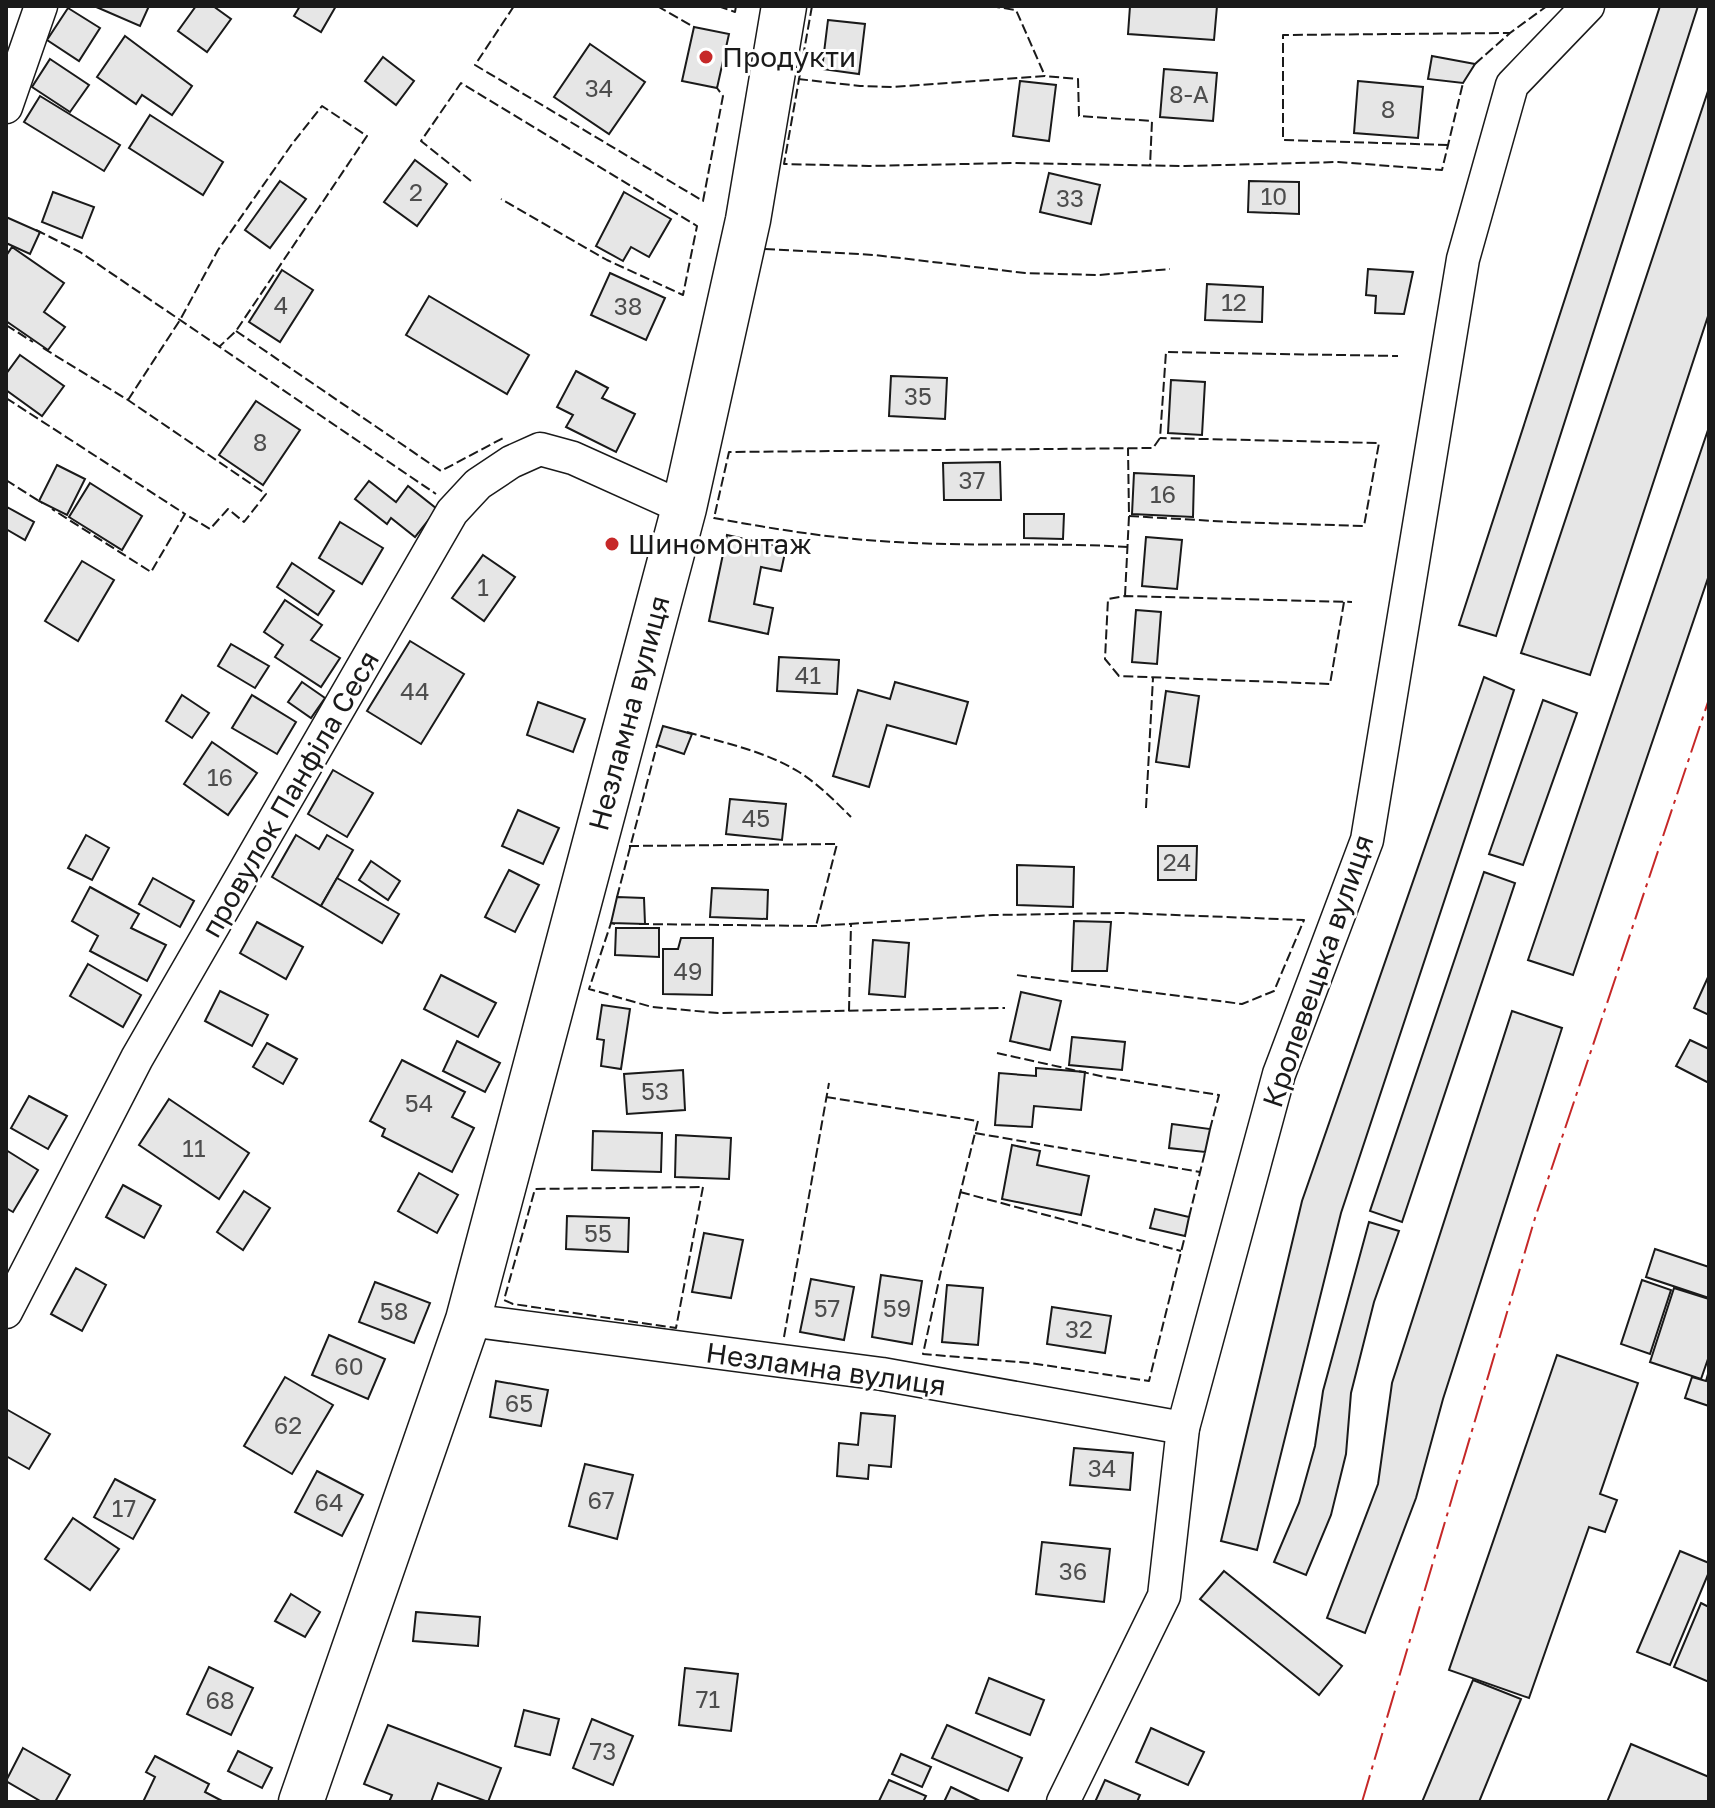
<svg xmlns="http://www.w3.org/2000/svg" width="1715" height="1808" viewBox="0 0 1715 1808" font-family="'Golos Text',sans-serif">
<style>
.building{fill:#e6e6e6;stroke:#1a1a1a;stroke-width:2}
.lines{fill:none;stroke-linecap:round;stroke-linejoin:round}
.street-casing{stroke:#1a1a1a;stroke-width:35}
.secondary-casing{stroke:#1a1a1a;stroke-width:47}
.street{stroke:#fff;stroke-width:32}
.secondary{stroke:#fff;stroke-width:44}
.fence{stroke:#1a1a1a;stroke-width:2;stroke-dasharray:10 4;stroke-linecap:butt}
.power{stroke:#c62828;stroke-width:2;stroke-dasharray:28 6 4 6;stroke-linecap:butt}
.poi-dot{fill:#c62828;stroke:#fff;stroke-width:3}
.labels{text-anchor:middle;stroke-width:6;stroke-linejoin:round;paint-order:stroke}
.number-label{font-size:24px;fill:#4d4d4d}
.poi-label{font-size:28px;fill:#1a1a1a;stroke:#fff;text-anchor:start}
.street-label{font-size:28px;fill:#1a1a1a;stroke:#fff}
</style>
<rect width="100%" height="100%" fill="#fff"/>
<g class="building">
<path d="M94,6H149L140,26Z"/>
<path d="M196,6H213L231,19L207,52L178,31Z"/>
<path d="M300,6H336L321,32L294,16Z"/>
<path d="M1130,6H1217L1214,40L1128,34Z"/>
<path d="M1660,6H1698L1496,636L1459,625Z"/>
<path d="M68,8L100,28L79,61L47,40Z"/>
<path d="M828,20L865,24L859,74L822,69Z"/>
<path d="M694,27L729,34L717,88L682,81Z"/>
<path d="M125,36L192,86L172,115L142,95L136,104L97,77Z"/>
<path d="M590,44L645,82L609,134L554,97Z"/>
<path d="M1432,56L1475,64L1463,83L1428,79Z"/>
<path d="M383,57L414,81L396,105L365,81Z"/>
<path d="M50,59L89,85L70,112L32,87Z"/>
<path d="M1164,69L1217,73L1213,121L1160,117Z"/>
<path d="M1020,81L1056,85L1049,141L1013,136Z"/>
<path d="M1358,81L1423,87L1418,138L1354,133Z"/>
<path d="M1709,88V313L1590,675L1521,653Z"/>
<path d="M40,96L120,145L104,171L24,122Z"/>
<path d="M150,115L223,162L203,195L129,148Z"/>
<path d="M415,160L447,184L417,226L384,202Z"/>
<path d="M1049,173L1100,185L1091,224L1040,212Z"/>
<path d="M280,181L306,199L270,248L245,230Z"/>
<path d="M1249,181L1299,182V214L1248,212Z"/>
<path d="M53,192L94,207L82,238L42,222Z"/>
<path d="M624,192L671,219L649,257L631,247L623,261L596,246Z"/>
<path d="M6,217L40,232L30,254L6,243Z"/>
<path d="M12,247L64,283L44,312L65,327L48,350L6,321V256Z"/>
<path d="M1368,269L1413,272L1404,314L1375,313L1376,296L1366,295Z"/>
<path d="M282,270L313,290L280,342L249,322Z"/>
<path d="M610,273L665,298L646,340L591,315Z"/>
<path d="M1207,284L1263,287L1262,322L1205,320Z"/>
<path d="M429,296L529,355L507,394L406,335Z"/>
<path d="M20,355L64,386L42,416L6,390V374Z"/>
<path d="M576,371L608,388L602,398L635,414L616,452L566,427L573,415L557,407Z"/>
<path d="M891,376L947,378L945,419L889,416Z"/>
<path d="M1171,380L1205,382L1202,435L1168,433Z"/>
<path d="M256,401L300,430L263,485L219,455Z"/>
<path d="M1709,427V575L1573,975L1528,960Z"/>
<path d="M1000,462L1001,500H944L943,463Z"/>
<path d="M57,465L85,479L67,515L39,501Z"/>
<path d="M1134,473L1194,476L1193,517L1132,514Z"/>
<path d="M369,481L396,502L408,486L437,509L415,537L391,518L387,524L355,499Z"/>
<path d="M90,483L142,516L122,550L69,517Z"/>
<path d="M7,507L34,522L25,540L6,529Z"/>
<path d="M1024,514H1064L1063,539L1024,538Z"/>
<path d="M340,522L383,548L362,584L319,558Z"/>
<path d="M727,535L786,548L781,571L761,567L754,604L773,608L768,634L709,621Z"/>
<path d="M1146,537L1182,540L1177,589L1142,586Z"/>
<path d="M483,555L515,577L484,621L452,598Z"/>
<path d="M82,561L114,580L78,641L45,621Z"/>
<path d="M292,563L334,591L318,615L277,587Z"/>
<path d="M285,600L322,625L311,640L340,658L321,687L275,657L283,645L264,632Z"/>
<path d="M1136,610L1161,612L1157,664L1132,662Z"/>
<path d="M410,641L464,674L421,744L367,711Z"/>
<path d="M231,644L269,666L255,688L218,666Z"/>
<path d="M779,657L839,660L837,694L777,691Z"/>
<path d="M1484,677L1514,690L1341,1213L1257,1550L1221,1541L1302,1201Z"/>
<path d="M302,682L325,698L311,718L288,702Z"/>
<path d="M895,682L968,702L956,744L887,725L869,787L833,776L858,690L890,699Z"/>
<path d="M1166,691L1199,696L1189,767L1156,762Z"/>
<path d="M182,695L209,713L192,738L166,721Z"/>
<path d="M252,695L296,722L277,754L232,728Z"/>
<path d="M1543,700L1577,713L1523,865L1489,854Z"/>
<path d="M538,702L585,719L573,752L527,735Z"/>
<path d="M663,726L692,734L684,754L657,745Z"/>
<path d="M212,742L257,773L228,815L184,784Z"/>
<path d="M333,770L373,793L347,837L308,814Z"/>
<path d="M730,799L786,804L782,840L726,834Z"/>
<path d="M518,810L559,828L543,864L502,846Z"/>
<path d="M86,835L109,848L92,880L68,868Z"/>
<path d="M296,835L319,849L327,835L353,850L321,906L272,877Z"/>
<path d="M1158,846H1197L1196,880H1158Z"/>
<path d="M371,861L400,881L388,900L359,880Z"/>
<path d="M1017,865L1074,867L1073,907L1017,905Z"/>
<path d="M509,870L539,885L515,932L485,917Z"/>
<path d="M1484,872L1515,883L1402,1222L1370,1211Z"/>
<path d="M153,878L194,901L180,927L139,904Z"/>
<path d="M337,878L399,914L382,943L321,906Z"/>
<path d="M90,887L139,914L131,928L166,945L147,981L90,951L98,936L72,921Z"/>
<path d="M712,888L768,890L767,919L710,917Z"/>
<path d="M617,897L644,898L645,924L611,923Z"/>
<path d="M1074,921L1111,922L1107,971H1072Z"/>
<path d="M257,922L303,947L286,979L240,953Z"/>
<path d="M616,928H659V957L615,955Z"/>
<path d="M681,938H713L712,995L663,994V949H678Z"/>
<path d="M873,940L909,943L905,997L869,994Z"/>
<path d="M88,964L141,995L123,1027L70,996Z"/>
<path d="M441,975L496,1003L478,1037L424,1009Z"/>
<path d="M1709,975V1015L1694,1008Z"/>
<path d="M220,991L268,1015L252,1046L205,1021Z"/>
<path d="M1021,992L1061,1001L1050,1050L1010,1041Z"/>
<path d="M602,1005L630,1009L621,1069L601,1066L604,1040L597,1039Z"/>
<path d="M1512,1011L1562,1028L1443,1399L1416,1498L1365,1633L1327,1618L1378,1484L1392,1383Z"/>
<path d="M1072,1037L1125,1042L1122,1070L1069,1065Z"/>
<path d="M1690,1040L1709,1049V1083L1676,1066Z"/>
<path d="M457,1041L500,1063L485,1092L443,1071Z"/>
<path d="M267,1043L297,1059L283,1084L253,1067Z"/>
<path d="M402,1060L465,1092L452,1117L474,1128L452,1172L382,1136L385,1129L370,1121Z"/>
<path d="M1036,1068L1085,1072L1081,1110L1034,1106L1032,1127L995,1125L999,1073L1036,1076Z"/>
<path d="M683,1070L685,1110L627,1114L624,1074Z"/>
<path d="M29,1096L67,1116L48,1149L11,1128Z"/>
<path d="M169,1099L249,1153L219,1199L139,1145Z"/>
<path d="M1172,1124L1210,1129L1205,1152L1169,1148Z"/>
<path d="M593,1131L662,1133L661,1172L592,1170Z"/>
<path d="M676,1135L731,1138L729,1179L675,1177Z"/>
<path d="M1012,1145L1040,1151L1037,1165L1089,1176L1081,1215L1002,1199Z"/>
<path d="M6,1150L38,1170L13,1212L6,1208Z"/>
<path d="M419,1173L458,1195L437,1233L398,1211Z"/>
<path d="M123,1185L161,1206L144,1238L106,1217Z"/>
<path d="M244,1191L270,1208L243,1250L217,1232Z"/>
<path d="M1155,1209L1189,1217L1185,1236L1150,1228Z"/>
<path d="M567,1216L629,1218L628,1252L566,1249Z"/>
<path d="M1369,1222L1399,1231L1374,1302L1351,1393L1346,1454L1331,1515L1306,1575L1274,1562L1299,1503L1315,1446L1323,1391Z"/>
<path d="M704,1233L743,1240L731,1298L692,1292Z"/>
<path d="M1655,1249L1709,1267V1298L1646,1277Z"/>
<path d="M76,1268L106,1285L82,1331L51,1314Z"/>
<path d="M881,1275L922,1281L912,1344L872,1337Z"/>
<path d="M811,1279L854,1287L844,1340L800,1332Z"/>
<path d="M1642,1280L1671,1290L1650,1354L1621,1344Z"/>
<path d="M375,1282L430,1303L414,1343L359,1322Z"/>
<path d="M947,1285L983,1288L978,1345L942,1342Z"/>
<path d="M1674,1288L1709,1299V1356L1701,1379L1650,1362Z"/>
<path d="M1052,1307L1111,1316L1105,1353L1047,1344Z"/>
<path d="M329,1335L385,1359L368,1399L312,1375Z"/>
<path d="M1557,1355L1638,1383L1600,1494L1617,1500L1605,1532L1589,1527L1529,1698L1449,1670Z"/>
<path d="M1708,1374L1709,1406L1685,1398L1692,1377L1706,1381Z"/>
<path d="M285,1377L333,1405L292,1474L244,1446Z"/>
<path d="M496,1381L548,1390L541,1426L490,1417Z"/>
<path d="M6,1409L50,1434L29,1469L6,1456Z"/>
<path d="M861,1413L895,1416L891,1467L869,1465L868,1479L837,1476L839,1443L858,1445Z"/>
<path d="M1074,1448L1133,1453L1130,1490L1070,1485Z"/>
<path d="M585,1464L633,1475L617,1539L569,1526Z"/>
<path d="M317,1471L363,1495L342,1536L295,1512Z"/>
<path d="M115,1479L155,1500L133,1539L94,1517Z"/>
<path d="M73,1518L119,1549L90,1590L45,1559Z"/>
<path d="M1042,1542L1110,1549L1104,1602L1036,1594Z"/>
<path d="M1680,1551L1709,1563V1572L1670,1665L1637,1652Z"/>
<path d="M1224,1571L1342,1666L1319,1695L1200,1599Z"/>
<path d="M291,1594L320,1612L305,1637L275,1621Z"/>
<path d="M1701,1603L1709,1607V1682L1674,1667Z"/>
<path d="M416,1612L480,1617L478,1646L413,1641Z"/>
<path d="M209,1667L253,1688L231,1735L187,1714Z"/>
<path d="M685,1668L738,1674L731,1731L679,1725Z"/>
<path d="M989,1678L1044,1700L1030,1735L976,1713Z"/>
<path d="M1473,1680L1521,1699L1479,1802H1422Z"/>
<path d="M524,1710L559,1719L550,1755L515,1746Z"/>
<path d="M592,1719L633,1736L613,1785L573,1768Z"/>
<path d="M388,1725L501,1768L488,1802L438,1783L431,1802H389L392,1795L364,1784Z"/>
<path d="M947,1725L1022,1758L1008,1791L932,1758Z"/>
<path d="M1151,1728L1204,1752L1188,1785L1136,1762Z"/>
<path d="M1631,1744L1709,1777V1802H1607Z"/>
<path d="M23,1748L70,1775L55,1802H42L6,1781Z"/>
<path d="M238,1751L272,1768L262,1788L228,1771Z"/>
<path d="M901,1754L931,1767L922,1787L892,1774Z"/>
<path d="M155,1756L209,1784L205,1792L224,1802H143L155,1777L146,1772Z"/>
<path d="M889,1780L926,1796L923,1802L879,1801Z"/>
<path d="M1105,1780L1140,1795L1137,1802H1095Z"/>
<path d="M951,1787L982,1802H944Z"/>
</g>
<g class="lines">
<defs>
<g id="street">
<path d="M6,107L41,6"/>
<path d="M6,1312L137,1058L452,512L478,484L511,462L540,449L573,458L684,508"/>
<path d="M468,1320L882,1374L1183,1428"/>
<path d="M1063,1802L1164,1596L1183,1428L1279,1074L1367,840L1463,259L1512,85L1588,6"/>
</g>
<path id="secondary" d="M301,1802L468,1320L684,508L748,220L784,6"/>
</defs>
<use href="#street" class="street-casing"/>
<use href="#secondary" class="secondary-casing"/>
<use href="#street" class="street"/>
<use href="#secondary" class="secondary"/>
<g class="fence">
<path d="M514,6L475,65L703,201L723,96L717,88"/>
<path d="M657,6L694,27"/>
<path d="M718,6L735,12L736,6"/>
<path d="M812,6L784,164L869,166L1013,163L1185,166L1338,162L1442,170L1463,83"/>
<path d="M990,6L1016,10L1045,76"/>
<path d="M1475,64L1510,33L1547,6"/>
<path d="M798,79L860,86L893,87L1045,76L1078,79L1079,116L1152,121L1150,166"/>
<path d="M1448,145L1283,140V35L1510,33"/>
<path d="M471,181L421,141L461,83L697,226L683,295L607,260L501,199"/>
<path d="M36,230L80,252L436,494"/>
<path d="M765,249L875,255L1025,273L1099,275L1170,269"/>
<path d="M6,325L33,342"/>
<path d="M236,331L441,471L505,437"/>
<path d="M43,348L128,400L266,494L244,522L228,509L210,529L185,514L151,572L52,509"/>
<path d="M6,398L185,514"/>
<path d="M128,400L180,320L218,250L292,144L322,106L367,136L236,331L219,347"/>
<path d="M6,480L42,503"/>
<path d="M1129,516L1232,522L1364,526L1379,443L1160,438"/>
<path d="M1128,547C1050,542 973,547 896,542C834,539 774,529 714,518L729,452L1153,448L1160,438L1166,352L1398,356"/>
<path d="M1125,596L1129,516L1128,448"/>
<path d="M1344,602L1330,684L1119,676L1105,659L1108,599L1125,596L1352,602"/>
<path d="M687,732C724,743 765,751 799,772C818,784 835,801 851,817"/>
<path d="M1146,808L1153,678"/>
<path d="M629,846L837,844L816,926"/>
<path d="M617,897L657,745"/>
<path d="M615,924L611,923L589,989L652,1007L718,1013L1005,1008"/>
<path d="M639,924L816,926L993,915L1122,913L1304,920L1274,991L1242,1004L1016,975"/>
<path d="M849,1011L851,924"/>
<path d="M997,1053L1105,1077L1219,1095L1210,1129"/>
<path d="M826,1097L978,1121L941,1271L923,1354L1030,1363L1149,1381L1185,1236"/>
<path d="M975,1133L1200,1172"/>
<path d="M703,1187L676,1328L513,1304L504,1300L535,1189Z"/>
<path d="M960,1192L1181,1251"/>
<path d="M1189,1217L1205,1152"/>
<path d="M784,1337L829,1083"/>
</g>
<path class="power" d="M1362,1802L1535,1218L1709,699"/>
</g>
<g class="poi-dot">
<circle cx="706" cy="57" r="8"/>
<circle cx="612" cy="544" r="8"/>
</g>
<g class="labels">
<g class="number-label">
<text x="599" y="97">34</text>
<text x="1189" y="103">8-А</text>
<text x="1388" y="118">8</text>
<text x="416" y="201">2</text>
<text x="1274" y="205">10</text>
<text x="1070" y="207">33</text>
<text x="1234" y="311">12</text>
<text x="281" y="314">4</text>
<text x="628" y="315">38</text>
<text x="918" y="405">35</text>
<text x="260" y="451">8</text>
<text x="972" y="489">37</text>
<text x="1163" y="503">16</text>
<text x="483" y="596">1</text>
<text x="808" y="684">41</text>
<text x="415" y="700">44</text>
<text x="220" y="786">16</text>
<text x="756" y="827">45</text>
<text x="1177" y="871">24</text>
<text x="688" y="980">49</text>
<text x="655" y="1100">53</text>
<text x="419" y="1112">54</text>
<text x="194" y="1157">11</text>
<text x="598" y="1242">55</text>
<text x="827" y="1317">57</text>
<text x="897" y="1317">59</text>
<text x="394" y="1320">58</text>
<text x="1079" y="1338">32</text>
<text x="349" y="1375">60</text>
<text x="519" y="1412">65</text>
<text x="288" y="1434">62</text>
<text x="1102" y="1477">34</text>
<text x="601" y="1509">67</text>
<text x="329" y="1511">64</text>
<text x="124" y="1517">17</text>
<text x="1073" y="1580">36</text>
<text x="708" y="1708">71</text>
<text x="220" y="1709">68</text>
<text x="603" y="1760">73</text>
</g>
<g class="poi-label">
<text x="722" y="67">Продукти</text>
<text x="628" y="554">Шиномонтаж</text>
</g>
<g class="street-label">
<text transform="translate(629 713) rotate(-75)" y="10">Незламна вулиця</text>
<text transform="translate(290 794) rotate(-60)" y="10">провулок Панфіла Сеся</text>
<text transform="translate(1318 971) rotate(-71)" y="10">Кролевецька вулиця</text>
<text transform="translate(826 1369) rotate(8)" y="10">Незламна вулиця</text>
</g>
</g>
<rect width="1715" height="1808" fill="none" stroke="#1a1a1a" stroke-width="16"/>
</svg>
